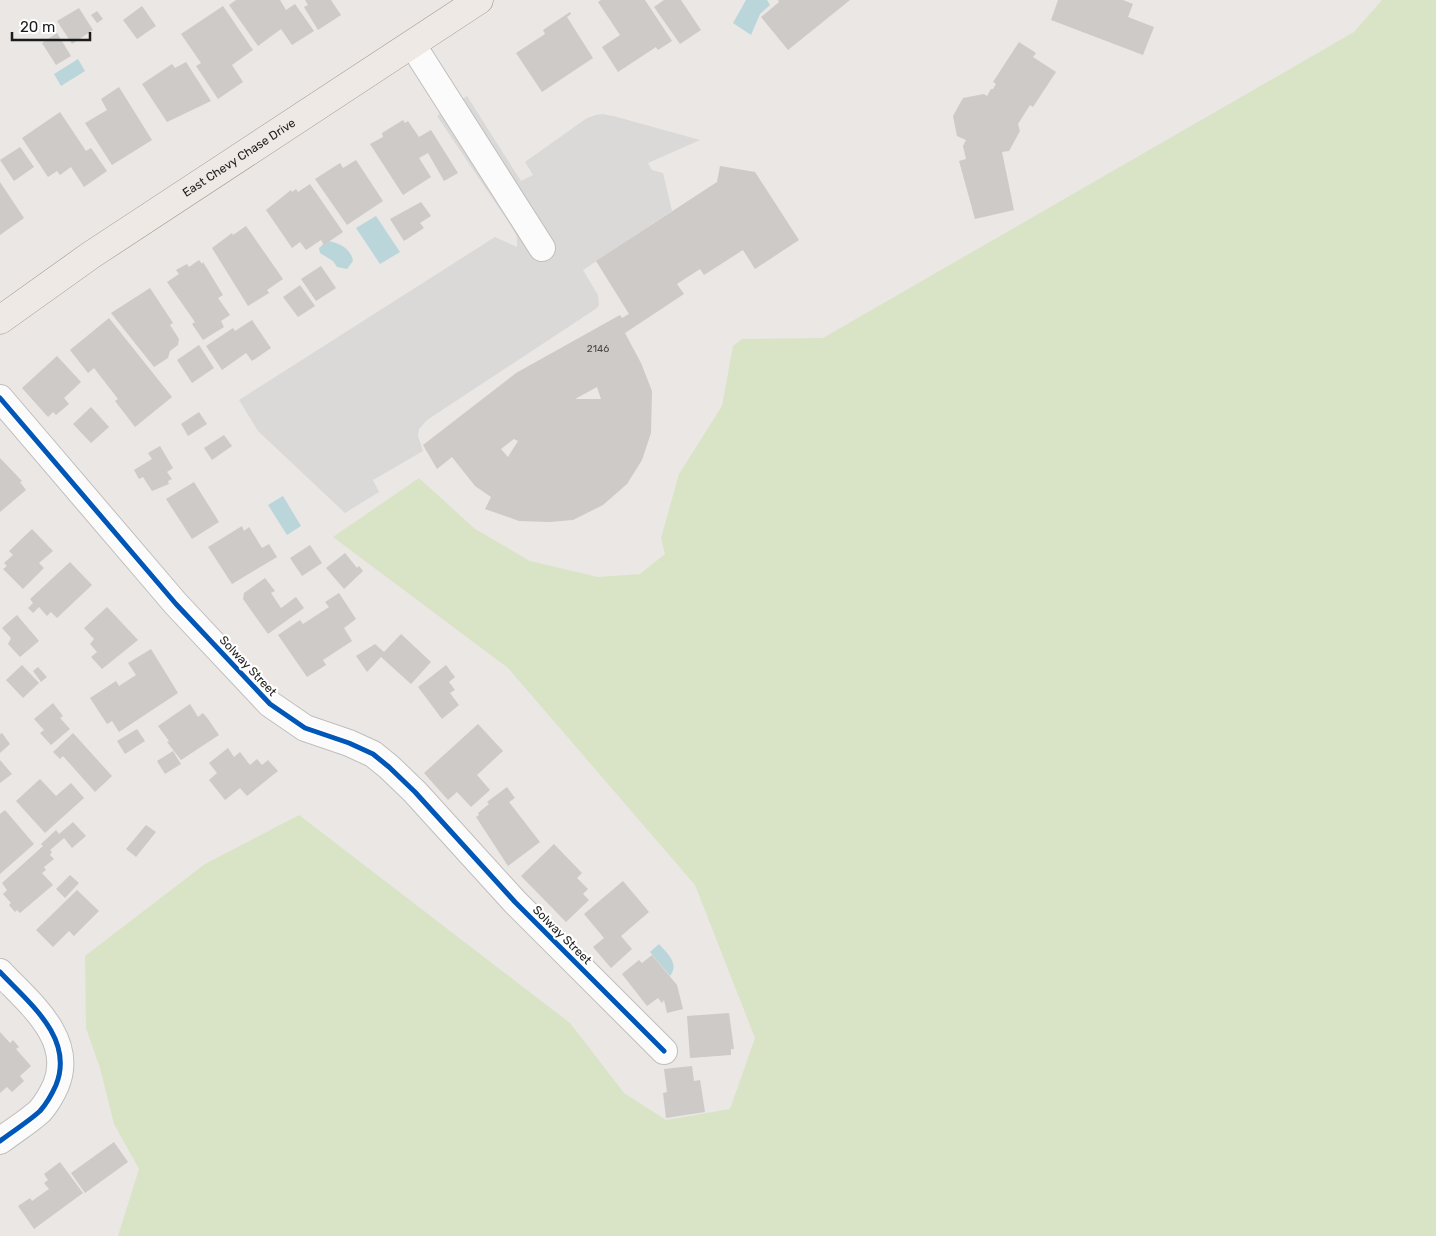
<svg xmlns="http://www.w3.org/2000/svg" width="1436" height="1236" viewBox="0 0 1436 1236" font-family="Rubik,sans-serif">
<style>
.grass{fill:#d9e4c6}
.parking{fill:#dad9d8}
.water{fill:#bbd6da}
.building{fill:#cdcac7;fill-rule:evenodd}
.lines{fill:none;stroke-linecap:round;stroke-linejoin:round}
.minor-casing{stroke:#c0bebd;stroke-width:28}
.major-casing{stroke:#9d9284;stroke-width:29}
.minor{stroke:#fcfbfb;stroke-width:26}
.major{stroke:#eee9e4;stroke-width:28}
.cycleway-casing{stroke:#fff;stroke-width:8}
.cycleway{stroke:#0057b8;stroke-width:5}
.labels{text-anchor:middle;stroke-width:4.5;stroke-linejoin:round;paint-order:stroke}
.number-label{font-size:10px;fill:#484847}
.street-label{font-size:12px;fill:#1c1c1c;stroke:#fff}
</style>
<rect width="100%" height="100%" fill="#eae7e4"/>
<path class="grass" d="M1382,0H1436V1236H118L139,1169L114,1124L100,1068L86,1028L85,956L205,864L299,815L570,1023L624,1093L666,1120L730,1109L755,1038L695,885L508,668L333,537L419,478L475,529L530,561L598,577L640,574L665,554L661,538L679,474L722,406L733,346L742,339L823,338L1354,32Z"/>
<path class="parking" d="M467,96L521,181L533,175L525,162L587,118L596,115L603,114L617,117L700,140L648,163L652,170L663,173L672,211L583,270L598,295L599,305L597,308L427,420L419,429L418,436L423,451L373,480L379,492L345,513L258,431L239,400L495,237L517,247V237L513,229L437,116Z"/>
<g class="water">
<path d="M746,0H767L770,5L760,14L751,35L733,23Z"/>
<path d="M78,59L85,71L61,86L54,74Z"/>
<path d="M376,216L400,252L380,264L356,228Z"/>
<path d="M327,241C339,242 351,249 353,261L347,269L337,267L333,261L320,253L319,248Z"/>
<path d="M283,496L301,526L287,535L268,505Z"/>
<path d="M659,944C667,953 680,964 670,976L650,952Z"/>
</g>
<g class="building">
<path d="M236,0H280L286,10L295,4L314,31L292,45L281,29L258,46L229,5Z"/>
<path d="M305,0H331L341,15L318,30L304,7L308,5Z"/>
<path d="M601,0H645L672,41L658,50L656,47L618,72L602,47L620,35L598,2Z"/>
<path d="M664,0H681L701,30L680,44L654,7Z"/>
<path d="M778,0H850L788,50L761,17L779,2Z"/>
<path d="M1058,0H1123L1133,4L1128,17L1154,27L1143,55L1051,20Z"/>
<path d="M142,6L156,26L137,39L123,20Z"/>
<path d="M223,6L253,50L232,65L243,82L218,99L196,66L201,63L181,34Z"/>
<path d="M79,8L93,30L72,44L57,21Z"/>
<path d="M97,11L103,19L97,23L91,15Z"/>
<path d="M570,12L571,14L567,17L593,58L542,92L516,53L545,34L543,30Z"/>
<path d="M57,33L71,56L56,65L42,43Z"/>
<path d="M1019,42L1036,53L1033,57L1056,72L1033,107L1030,105L1018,124L1020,131L1009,151L1002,152L1014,210L975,219L959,161L966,159L963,146L966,140L957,136L953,116L963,98L984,94L987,96L991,89H993L996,84L993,82Z"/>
<path d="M186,62L211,101L167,122L142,84L172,64L175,68Z"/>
<path d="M119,87L152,140L112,165L85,123L107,110L101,99Z"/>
<path d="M60,112L86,151L91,148L107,171L84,187L71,167L60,175L57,171L48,177L22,138Z"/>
<path d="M403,120L405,123L408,121L419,137L431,130L458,173L444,181L428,153L419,158L431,177L403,195L370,144L383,137L382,133Z"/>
<path d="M20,147L34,167L14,181L0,160Z"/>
<path d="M356,160L383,201L347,225L315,179L340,163L343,168Z"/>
<path d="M720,166L755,172L799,240L755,269L743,250L704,275L700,269L677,284L684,294L625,333L641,363L652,391L651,433L642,460L627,484L603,505L573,520L550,522L519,521L485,509L491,497L475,486L452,457L437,469L423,445L516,373L620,315L622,318L629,314L596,261L717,182ZM597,387L601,399H575ZM514,439L518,441L508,457L501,449Z"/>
<path d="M0,182L24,218L0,235Z"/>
<path d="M310,184L343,232L324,245L321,240L306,250L300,242L292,248L266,210L291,190L292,192L296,189L298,192Z"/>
<path d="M421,202L431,216L420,223L424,228L404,241L390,219Z"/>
<path d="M246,226L283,279L267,290L269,293L248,306L212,248L232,233L233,235Z"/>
<path d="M199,260L202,264L203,262L223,295L218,298L230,315L221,321L224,327L203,340L192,324L195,322L167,282L179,274L176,270L187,264L189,267Z"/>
<path d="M321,266L336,288L316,301L301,279Z"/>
<path d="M300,285L315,306L298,317L283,297Z"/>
<path d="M150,288L173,323L170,325L179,339L178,345L170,351L168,358L154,367L111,313Z"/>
<path d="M109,318L172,397L135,427L115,401L118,399L94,368L88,373L70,350Z"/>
<path d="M252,320L271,348L252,361L246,353L222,370L206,346L233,328L235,331Z"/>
<path d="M199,345L214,368L192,383L177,360Z"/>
<path d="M57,356L81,382L64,398L69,404L56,415L53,412L48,417L22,388Z"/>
<path d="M91,407L109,427L91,443L73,424Z"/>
<path d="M199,412L207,424L188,436L181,424Z"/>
<path d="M224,435L232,446L212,460L204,448Z"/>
<path d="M160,446L173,468L167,472L172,479L168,481L169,484L152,491L143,477L139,479L134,470L152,459L148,453Z"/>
<path d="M0,458L22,481L20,482L26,490L0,512Z"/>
<path d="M194,482L219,522L192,539L166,499Z"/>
<path d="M242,526L244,531L249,527L262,548L269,544L277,557L232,584L208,547Z"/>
<path d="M32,529L53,551L39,563L44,568L23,589L3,569L7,566L4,563L13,555L9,551Z"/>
<path d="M310,545L322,563L302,576L290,558Z"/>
<path d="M345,553L357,568L359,566L363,571L344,589L326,568Z"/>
<path d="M70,562L92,585L57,618L51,612L47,616L39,607L33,613L28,608L33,603L30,599Z"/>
<path d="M265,578L275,591L271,593L281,608L296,597L304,608L268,634L243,599L244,593Z"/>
<path d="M339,593L356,619L344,628L352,641L323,660L326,665L307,677L278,635L300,620L303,624L329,607L325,602Z"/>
<path d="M107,607L138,640L102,669L91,657L97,652L90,644L94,639L84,628Z"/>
<path d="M17,615L39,641L20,657L8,644L11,638L2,628Z"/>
<path d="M401,634L431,662L411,684L381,657L367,672L356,656L375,644L384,652Z"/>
<path d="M151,649L178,693L119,732L112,721L107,724L90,698L116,681L119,686L136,675L128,663Z"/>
<path d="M22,665L39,683L23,698L6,680Z"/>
<path d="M446,665L455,677L449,682L455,690L450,693L459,705L442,719L418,687Z"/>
<path d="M38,667L47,677L41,682L33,671Z"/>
<path d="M53,703L63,716L60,718L70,729L51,745L40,733L44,730L34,719Z"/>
<path d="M190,704L198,717L203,713L208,719L219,735L181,760L167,742L169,741L158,726Z"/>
<path d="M478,724L503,751L477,775L490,790L471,807L457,792L448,800L424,773Z"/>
<path d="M137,729L145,741L125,754L117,741Z"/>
<path d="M2,733L10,744L0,753V734Z"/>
<path d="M73,733L112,776L95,792L63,756L60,759L53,752Z"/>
<path d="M228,748L234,757L240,752L250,765L257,759L262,765L268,760L278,771L247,796L240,788L225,800L209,780L217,773L209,763Z"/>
<path d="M173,751L181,764L165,774L157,761Z"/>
<path d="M0,760L12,774L0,783Z"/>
<path d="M40,779L56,796L71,783L84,798L45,833L16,801Z"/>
<path d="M507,787L515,798L509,802L540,842L508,866L476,817L479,815L478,813L489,804L487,802Z"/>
<path d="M5,810L34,844L0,874V814Z"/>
<path d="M73,822L86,836L72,848L64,838L50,850L52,852L50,855L54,859L44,867L46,870L42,873L53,885L20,913L17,910L15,912L9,905L11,903L3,894L7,890L2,883L43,846L41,844L56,830L59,834Z"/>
<path d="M146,825L156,832L136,857L126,849Z"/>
<path d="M554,844L582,873L577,878L588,889L583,894L589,900L566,922L521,876Z"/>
<path d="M70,875L79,883L65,898L56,889Z"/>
<path d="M623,881L649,912L621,936L632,949L611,968L593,947L604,938L584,914Z"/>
<path d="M77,890L99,911L74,936L69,931L53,947L36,930Z"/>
<path d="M652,955L677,985L683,1009L667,1013L664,1000L662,1003L658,998L647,1006L622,974L639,960L642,963Z"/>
<path d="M729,1013L734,1049H731V1055L690,1058L687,1016Z"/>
<path d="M0,1032L10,1043L13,1040L19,1047L16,1049L31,1066L20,1076L24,1081L12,1092L7,1087L0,1093Z"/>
<path d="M692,1066L694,1081L700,1080L705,1112L666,1118L663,1093L667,1092L664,1069Z"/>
<path d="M114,1142L128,1162L85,1193L71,1173Z"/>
<path d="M60,1162L83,1193L34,1229L18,1206L30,1198L32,1201L49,1189L44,1183L48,1180L44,1174Z"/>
</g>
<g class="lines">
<defs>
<g id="minor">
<path d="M412,44L542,248"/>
<path d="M0,398L176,604L270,704L305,728L349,743L373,754L389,767L415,792L515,902L664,1051"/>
<path d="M0,972C28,1002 75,1038 56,1085C52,1094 47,1103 40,1111C28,1122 13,1131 0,1141"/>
</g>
<g id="major">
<path id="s1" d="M0,320L91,255L479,0"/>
</g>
</defs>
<use href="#minor" class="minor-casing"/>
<use href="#major" class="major-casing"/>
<use href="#minor" class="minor"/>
<use href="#major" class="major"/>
<defs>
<g id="cycleway">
<path d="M0,398L176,604L270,704L305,728L349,743L373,754L389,767L415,792L515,902L664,1051"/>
<path d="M0,972C28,1002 75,1038 56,1085C52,1094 47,1103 40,1111C28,1122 13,1131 0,1141"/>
</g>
</defs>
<use href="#cycleway" class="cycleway-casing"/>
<use href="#cycleway" class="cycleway"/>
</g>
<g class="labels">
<g class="number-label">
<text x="598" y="352">2146</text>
</g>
<g class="street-label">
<text dy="4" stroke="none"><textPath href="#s1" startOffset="289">East Chevy Chase Drive</textPath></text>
<text transform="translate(248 666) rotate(47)" y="4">Solway Street</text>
<text transform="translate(562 935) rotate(45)" y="4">Solway Street</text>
</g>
</g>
<path d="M12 32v8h78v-8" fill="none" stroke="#1c1c1c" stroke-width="2.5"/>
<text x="20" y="32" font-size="15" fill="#1c1c1c" stroke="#ffffff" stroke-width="4" paint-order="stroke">20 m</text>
</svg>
